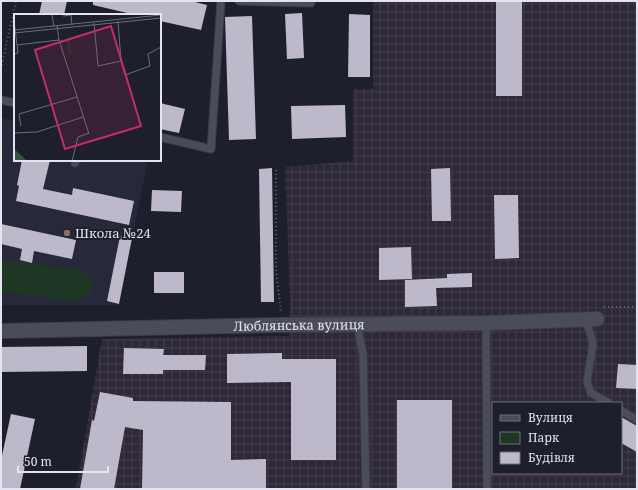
<svg xmlns="http://www.w3.org/2000/svg" width="638" height="490" viewBox="0 0 638 490" font-family="'Noto Serif',serif">
<style>
.built{fill:#28283b}
.industrial{fill:url(#industrial-grid);fill-rule:evenodd}
.green{fill:#1e3624}
.building{fill:#bdb9cb}
.lines{fill:none;stroke-linecap:round;stroke-linejoin:round}
.lane-casing{stroke:#3d3d48;stroke-width:9}
.street-casing{stroke:#3d3d48;stroke-width:16}
.path{stroke:#636470;stroke-width:2;stroke-dasharray:1 3;stroke-linecap:butt}
.lane{stroke:#4b4c5b;stroke-width:7}
.street{stroke:#4b4c5b;stroke-width:14}
.education-dot{fill:#8d6e63;stroke:#1e1f2c;stroke-width:1.5}
.labels{text-anchor:middle;stroke-width:4;stroke-linejoin:round;paint-order:stroke}
.poi-label{font-size:13px;fill:#e3e4ed;stroke:#1e1f2c;text-anchor:start}
.street-label{font-size:13px;fill:#e3e4ed;stroke:#1e1f2c}
.inset-road{fill:none;stroke:#6d6e79;stroke-width:1}
.view{fill:#c52c6a;fill-opacity:0.15;stroke:#c52c6a;stroke-width:2}
.inset-edge{fill:none;stroke:#e3e4ed;stroke-width:2}
</style>
<defs>
<pattern id="industrial-grid" width="8" height="8" patternUnits="userSpaceOnUse"><rect width="8" height="8" fill="#2e2838"/><path d="M0 4h8M4 0v8" fill="none" stroke="#423d4b"/></pattern>
</defs>
<rect width="100%" height="100%" fill="#1e1f2c"/>
<path class="built" d="M1,118L15,121V160H148L118,305H1Z"/>
<path class="industrial" d="M373,1H637V489H76L102,339L289,336L290,304L285,167L353,161V89H373ZM493,403H621V473H493Z"/>
<path class="green" d="M1,260L83,270L92,280C93,287 91,295 84,298C74,304 16,293 1,291Z"/>
<g class="building">
<path d="M42,1H67L64,15H39Z"/>
<path d="M93,1H191L207,5L201,30L160,21V15H136L93,5Z"/>
<rect x="496" y="1" width="26" height="95"/>
<path d="M302,13L304,58L287,59L285,14Z"/>
<path d="M349,14L370,15V77H348Z"/>
<path d="M252,16L256,139L229,140L225,17Z"/>
<path d="M160,103L185,109L179,133L160,129Z"/>
<path d="M345,105L346,137L292,139L291,106Z"/>
<path d="M22,160H50L43,189L72,195L73,188L134,201L129,225L16,201L19,186L17,185Z"/>
<path d="M272,168L274,302H261L259,169Z"/>
<path d="M450,168L451,221H432L431,169Z"/>
<path d="M152,190L182,191L181,212L151,211Z"/>
<path d="M494,195H518L519,258L495,259Z"/>
<path d="M1,224L76,240L72,259L34,251L32,263L20,260L22,249L1,244Z"/>
<path d="M120,236L132,238L119,304L107,301Z"/>
<path d="M411,247L412,279L379,280V248Z"/>
<rect x="154" y="272" width="30" height="21"/>
<path d="M472,273V287L436,288L437,306L405,307V280L447,278V274Z"/>
<path d="M87,346V371L1,372V347Z"/>
<path d="M124,348L164,349L163,355H206L205,370H163V374H123Z"/>
<path d="M282,353V359H336V460H291V382L227,383V354Z"/>
<path d="M618,364L637,365V389L616,388Z"/>
<path d="M100,392L133,398V401L231,402V460L266,459V489H142L143,430L125,427L114,489H80L92,420L94,421Z"/>
<rect x="397" y="400" width="55" height="89"/>
<path d="M11,414L35,419L20,489H1V460Z"/>
<path d="M621,417L637,426V452L621,443Z"/>
</g>
<g class="lines">
<defs>
<g id="lane">
<path d="M239,1L311,3V1"/>
<path d="M1,100L15,103"/>
<path d="M160,137L211,149L221,1"/>
<path d="M75,163L76,160"/>
<path d="M586,319L593,344L587,382L591,393L609,403"/>
<path d="M486,323L487,489"/>
<path d="M357,324L363,354L366,489"/>
<path d="M621,410L637,420"/>
</g>
<g id="street">
<path id="s1" d="M1,331L283,325L486,323L597,319"/>
</g>
</defs>
<use href="#lane" class="lane-casing"/>
<use href="#street" class="street-casing"/>
<g class="path">
<path d="M1,69L16,1"/>
<path d="M276,170V270L281,312"/>
<path d="M604,307H637"/>
</g>
<use href="#lane" class="lane"/>
<use href="#street" class="street"/>
</g>
<circle class="education-dot" cx="67" cy="233" r="4"/>
<g class="labels">
<g class="poi-label">
<text x="75" y="238">Школа №24</text>
</g>
<g class="street-label">
<text dy="5" stroke="none"><textPath href="#s1" startOffset="298">Люблянська вулиця</textPath></text>
</g>
</g>
<g transform="translate(14 14)">
<rect width="147" height="147" fill="#1e1f2c"/>
<path d="M53,22L56,24L57,40L54,38Z" fill="#1e3624"/>
<path d="M0,135L6,140L13,147H0Z" fill="#32553b"/>
<path class="inset-road" d="M38,1L40,13M49,2L57,1L58,11M0,6L3,31M104,7L107,47M80,9L84,52L107,47L111,61L136,52L134,40L147,33M43,12L45,26L75,120M0,16L147,1M0,19L147,4M0,40L4,39L3,31L45,26M7,112L5,100L63,83M0,119L23,118L69,103M58,147L64,123L75,119"/>
<path class="view" d="M97,12L127,112L51,135L21,36Z"/>
<rect width="147" height="147" class="inset-edge"/>
</g>
<rect width="638" height="490" fill="none" stroke="#e3e4ed" stroke-width="4"/>
<rect x="492" y="402" width="130" height="72" fill="#1e1f2c" stroke="#6d6e79"/>
<rect x="500" y="415" width="20" height="6" fill="#4b4c5b" stroke="#6d6e79"/>
<text x="528" y="422" font-size="12" fill="#e3e4ed">Вулиця</text>
<rect x="500" y="432" width="20" height="12" fill="#1e3624" stroke="#6d6e79"/>
<text x="528" y="442" font-size="12" fill="#e3e4ed">Парк</text>
<rect x="500" y="452" width="20" height="12" fill="#bdb9cb" stroke="#6d6e79"/>
<text x="528" y="462" font-size="12" fill="#e3e4ed">Будівля</text>
<path d="M18 466v6h90v-6" fill="none" stroke="#e3e4ed" stroke-width="2"/>
<text x="24" y="466" font-size="12" fill="#e3e4ed" stroke="#1e1f2c" stroke-width="3" paint-order="stroke">50 m</text>
</svg>
